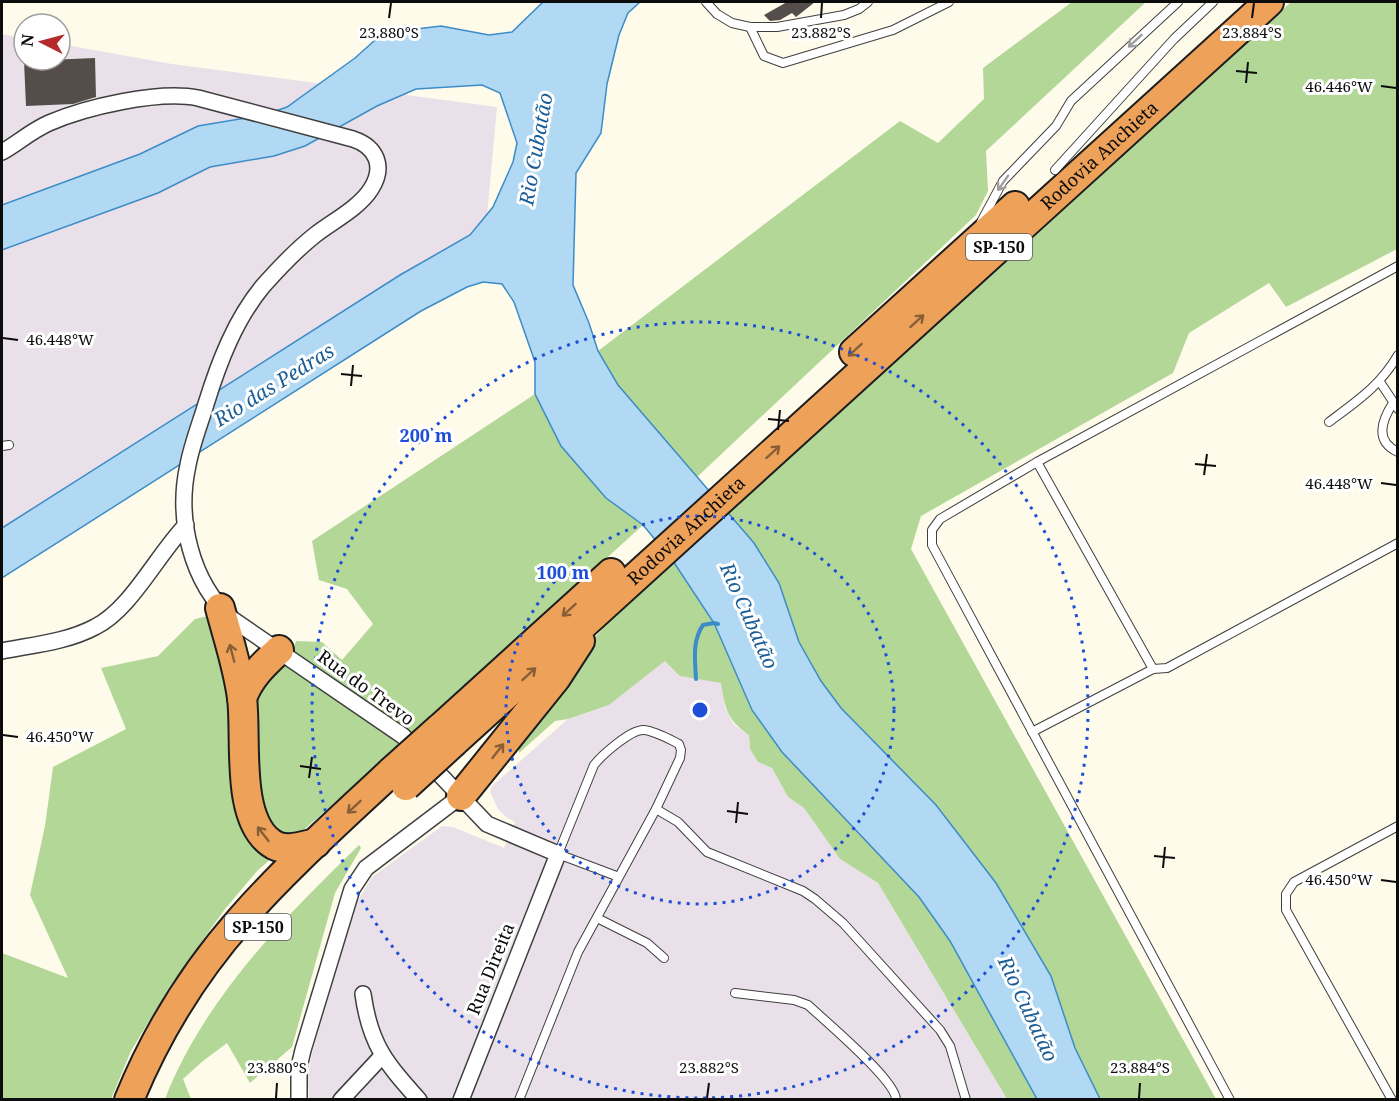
<svg xmlns="http://www.w3.org/2000/svg" width="1399" height="1101" viewBox="0 0 1399 1101" font-family="'Noto Serif',serif">
<style>
.industrial{fill:#eae0ea}
.forest{fill:#b2d797}
.water{fill:#b2d9f3;stroke:#3c8cc7;stroke-width:1.5}
.lines{fill:none;stroke-linecap:round;stroke-linejoin:round}
.stream{stroke:#3c8cc7;stroke-width:4}
.building{fill:#544d49}
.service-casing{stroke:#3f3f3f;stroke-width:10}
.minor-casing{stroke:#3f3f3f;stroke-width:18}
.motorway-casing{stroke:#1d1d1d;stroke-width:32}
.service{stroke:#fff;stroke-width:8}
.minor{stroke:#fff;stroke-width:15}
.motorway{stroke:#eea259;stroke-width:28}
.motorway-bridge-casing{stroke:#1d1d1d;stroke-width:32;stroke-linecap:butt}
.motorway-bridge{stroke:#eea259;stroke-width:28}
.oneway{stroke:#9e9e9e}
.oneway2{stroke:#885e36}
.ticks{fill:none;stroke:#0c0c0c;stroke-width:2}
.ring{fill:none;stroke:#1d4ed8;stroke-width:3;stroke-dasharray:3 6}
.labels{text-anchor:middle;stroke-width:6;stroke-linejoin:round;paint-order:stroke}
.shield{fill:#fff;stroke:#555;stroke-width:1.5}
.shield-label{font-size:16px;font-weight:bold;fill:#0c0c0c}
.street-label{font-size:18px;fill:#0c0c0c;stroke:#fff}
.water-label{font-size:20px;font-style:italic;fill:#1b5d97;stroke:#fff}
.ticks-label{font-size:15px;text-anchor:middle;fill:#0c0c0c;stroke:#fff;stroke-width:6;stroke-linejoin:round;paint-order:stroke}
.centre{fill:#1d4ed8;stroke:#fff;stroke-width:3}
.ring-label{font-size:18px;text-anchor:middle;font-weight:bold;fill:#1d4ed8;stroke:#fff;stroke-width:6;stroke-linejoin:round;paint-order:stroke}
</style>
<rect width="100%" height="100%" fill="#fefbeb"/>
<g class="industrial">
<path d="M2,34L24,38V60H60V44L172,64L497,107L487,216L470,235L400,275L2,528Z"/>
<path d="M665,661L721,683L725,708L734,725L749,735L750,749L758,762L772,768L788,797L804,808L840,859L878,883L1007,1099L309,1100L308,1075L312,1053L357,902L372,877L442,826L453,827L504,848L515,822L506,817L498,809L490,792L492,786L568,719L609,705Z"/>
</g>
<g class="forest">
<path d="M1072,2H1146L986,151L988,191L976,215L697,477L618,385L598,351L900,121L938,143L984,99L983,68Z"/>
<path d="M1291,2H1397V249L1286,307L1269,283L1189,333L1173,373L921,516L911,549L1216,1099H1100L1075,1048L936,805L841,708L821,681L799,642L790,615L728,512Z"/>
<path d="M535,394L561,446L606,498L643,525L415,732L257,871L225,909L170,986L131,1051L111,1099H2V953L68,978L30,895L45,826L53,767L126,729L101,668L158,656L195,619L215,614L231,679L281,665L294,668L302,657L293,651L296,641L322,642L342,660L373,624L347,589L319,580L312,541Z"/>
<path d="M673,561L714,623L752,710L782,752L919,897L950,941L1037,1099H1007L878,883L840,859L804,808L788,797L772,768L758,762L750,749L749,735C727,720 725,709 721,683L680,676L665,661L609,705L568,719L555,721L519,753V745L587,647L626,601Z"/>
<path d="M359,845L361,848L335,893L292,1047L250,1083L227,1043L203,1061L183,1079L191,1099H165C204,999 283,919 359,845Z"/>
</g>
<path class="water" d="M543,2H640L628,13L619,35L607,84L601,133L576,173L573,285L589,323L598,351L618,385L754,543L779,583L799,642L821,681L841,708L936,805L996,883L1051,976L1075,1048L1100,1099H1037L950,941L919,897L782,752L752,710L714,623L673,561L643,525L606,498L561,446L535,394V362L514,302L502,284L483,282L467,287L421,311L2,578V528L400,275L470,235L493,207L513,162L517,143L500,93L482,85L416,89L377,106L305,146L274,156L210,167L158,193L2,250V205L140,154L198,126L264,115L287,107L355,58L383,33L441,26L489,35L512,32Z"/>
<g class="lines">
<path class="stream" d="M696,679C695,660 692,641 703,625L714,623L718,624"/>
</g>
<g class="building">
<path d="M787,2H815L796,17L792,13L780,20L770,21L764,15Z"/>
<path d="M95,58L96,97L73,104L26,106L24,61Z"/>
</g>
<g class="lines">
<defs>
<g id="service">
<path d="M706,2L717,14L732,23L750,27H777L844,15L859,9L868,2"/>
<path d="M750,27L764,56L783,63L893,30L949,2"/>
<path d="M1055,170L1174,39L1213,2"/>
<path d="M981,222L1003,181L1056,126L1071,101L1178,2"/>
<path d="M1380,382L1398,409"/>
<path d="M1393,403C1382,420 1374,441 1398,452"/>
<path d="M1329,422C1357,401 1380,386 1398,355"/>
<path d="M2,446L9,445"/>
<path d="M1037,462L1153,669"/>
<path d="M1032,732L1153,669L1167,668L1398,543"/>
<path d="M656,809L678,822L707,852L803,891L815,899L843,923L940,1030L950,1046L966,1100"/>
<path d="M597,918L647,943L664,958"/>
<path d="M735,993L794,1000L808,1005C825,1021 897,1081 896,1100"/>
<path d="M519,1100L578,952L656,809L680,758L681,750L679,744C669,739 655,731 644,730C631,729 602,755 594,765L558,854L619,877"/>
<path d="M1230,1100L932,545V530L940,519L1037,462L1398,266"/>
<path d="M1392,1100L1286,910V894L1294,882L1398,826"/>
</g>
<g id="minor">
<path d="M2,152C18,143 31,131 49,123C86,107 159,90 198,98L353,139C377,147 385,167 371,189C359,208 333,221 315,235C296,250 279,268 263,286C235,320 219,362 206,404C200,424 192,444 188,465C176,519 191,582 232,619L403,736L487,824L558,854L461,1100"/>
<path d="M2,651C32,645 67,642 95,627C131,609 157,555 186,525"/>
<path d="M363,994C370,1045 386,1063 419,1100"/>
<path d="M299,1100V1067L303,1050L352,889L366,868L461,796"/>
<path d="M341,1100L382,1056"/>
</g>
<g id="motorway">
<path d="M854,352L1015,206"/>
<path d="M220,608C228,638 238,667 242,698C247,737 235,818 271,843C284,853 302,846 316,843"/>
<path d="M242,698C250,677 263,665 279,650"/>
<path d="M440,728L611,573"/>
<path id="s1" d="M454,742L1269,2"/>
<path d="M461,796L556,678L580,641"/>
<path d="M129,1100C156,1034 195,971 242,918C288,866 341,819 392,771"/>
</g>
</defs>
<use href="#service" class="service-casing"/>
<use href="#minor" class="minor-casing"/>
<use href="#motorway" class="motorway-casing"/>
<use href="#service" class="service"/>
<use href="#minor" class="minor"/>
<use href="#motorway" class="motorway"/>
<defs>
<g id="motorway-bridge">
<path d="M392,771L440,728"/>
<path d="M406,786L454,742"/>
</g>
</defs>
<use href="#motorway-bridge" class="motorway-bridge-casing"/>
<use href="#motorway-bridge" class="motorway-bridge"/>
</g>
<defs><path id="oneway-shaft" d="M-6 0H5M1.5-3L5.5 0L1.5 3" fill="none" stroke-width="1.6" stroke-linecap="round" stroke-linejoin="round" transform="scale(1.5)"/></defs>
<g class="oneway">
<use href="#oneway-shaft" transform="translate(1135 41) rotate(137)"/>
<use href="#oneway-shaft" transform="translate(1003 183) rotate(125)"/>
</g>
<g class="oneway2">
<use href="#oneway-shaft" transform="translate(917 321) rotate(-42)"/>
<use href="#oneway-shaft" transform="translate(855 350) rotate(138)"/>
<use href="#oneway-shaft" transform="translate(773 452) rotate(-42)"/>
<use href="#oneway-shaft" transform="translate(569 610) rotate(138)"/>
<use href="#oneway-shaft" transform="translate(232 653) rotate(-105)"/>
<use href="#oneway-shaft" transform="translate(529 674) rotate(-42)"/>
<use href="#oneway-shaft" transform="translate(498 751) rotate(-52)"/>
<use href="#oneway-shaft" transform="translate(354 807) rotate(137)"/>
<use href="#oneway-shaft" transform="translate(263 834) rotate(-128)"/>
</g>
<path class="ticks" d="M389,18L391,3M821,18L822,3M1252,18L1254,3M1236,71L1257,73M1246,83L1248,62M1381,86L1396,88M3,338L18,340M341,374L362,376M351,386L353,365M768,419L789,421M778,430L780,410M1195,464L1216,466M1204,475L1207,454M1381,483L1396,485M3,735L18,737M300,766L321,769M309,778L312,757M727,811L748,814M736,823L738,802M1154,856L1175,858M1163,868L1165,847M1381,880L1396,882M276,1098L277,1083M707,1098L709,1083M1139,1098L1140,1083"/>
<g class="ring">
<circle cx="700" cy="710" r="194"/>
<circle cx="700" cy="710" r="388"/>
</g>
<g class="labels">
<g class="shield">
<rect x="966" y="234" width="66" height="26" rx="4.5"/>
<rect x="225" y="914" width="66" height="26" rx="4.5"/>
</g>
<g class="shield-label">
<text x="999" y="253">SP-150</text>
<text x="258" y="933">SP-150</text>
</g>
<g class="street-label">
<text dy="6" stroke="none"><textPath href="#s1" startOffset="872">Rodovia Anchieta</textPath></text>
<text dy="6" stroke="none"><textPath href="#s1" startOffset="314">Rodovia Anchieta</textPath></text>
<text transform="translate(366 688) rotate(36)" y="6">Rua do Trevo</text>
<text transform="translate(491 969) rotate(-68)" y="6">Rua Direita</text>
</g>
<g class="water-label">
<text transform="translate(536 149) rotate(-80)" y="7">Rio Cubatão</text>
<text transform="translate(274 385) rotate(-32)" y="7">Rio das Pedras</text>
<text transform="translate(749 616) rotate(66)" y="7">Rio Cubatão</text>
<text transform="translate(1028 1009) rotate(65)" y="7">Rio Cubatão</text>
</g>
</g>
<g class="ticks-label">
<text x="389" y="38">23.880°S</text>
<text x="821" y="38">23.882°S</text>
<text x="1252" y="38">23.884°S</text>
<text x="1339" y="92">46.446°W</text>
<text x="60" y="345">46.448°W</text>
<text x="1339" y="489">46.448°W</text>
<text x="60" y="742">46.450°W</text>
<text x="1339" y="885">46.450°W</text>
<text x="277" y="1073">23.880°S</text>
<text x="709" y="1073">23.882°S</text>
<text x="1140" y="1073">23.884°S</text>
</g>
<circle cx="700" cy="710" r="9" class="centre"/>
<g class="ring-label">
<text x="426" y="442">200 m</text>
<text x="563" y="579">100 m</text>
</g>
<rect width="1399" height="1101" fill="none" stroke="#0c0c0c" stroke-width="6"/>
<g transform="translate(42 42) rotate(276)"><circle r="28" fill="#ffffff" stroke="#9e9e9e" stroke-width="1.5"/>
<path d="M0-4.5L10 22L0 15L-10 22Z" fill="#b52a2d"/>
<text y="-9" font-size="16" font-weight="bold" text-anchor="middle" fill="#0c0c0c">N</text>
</g>
</svg>
